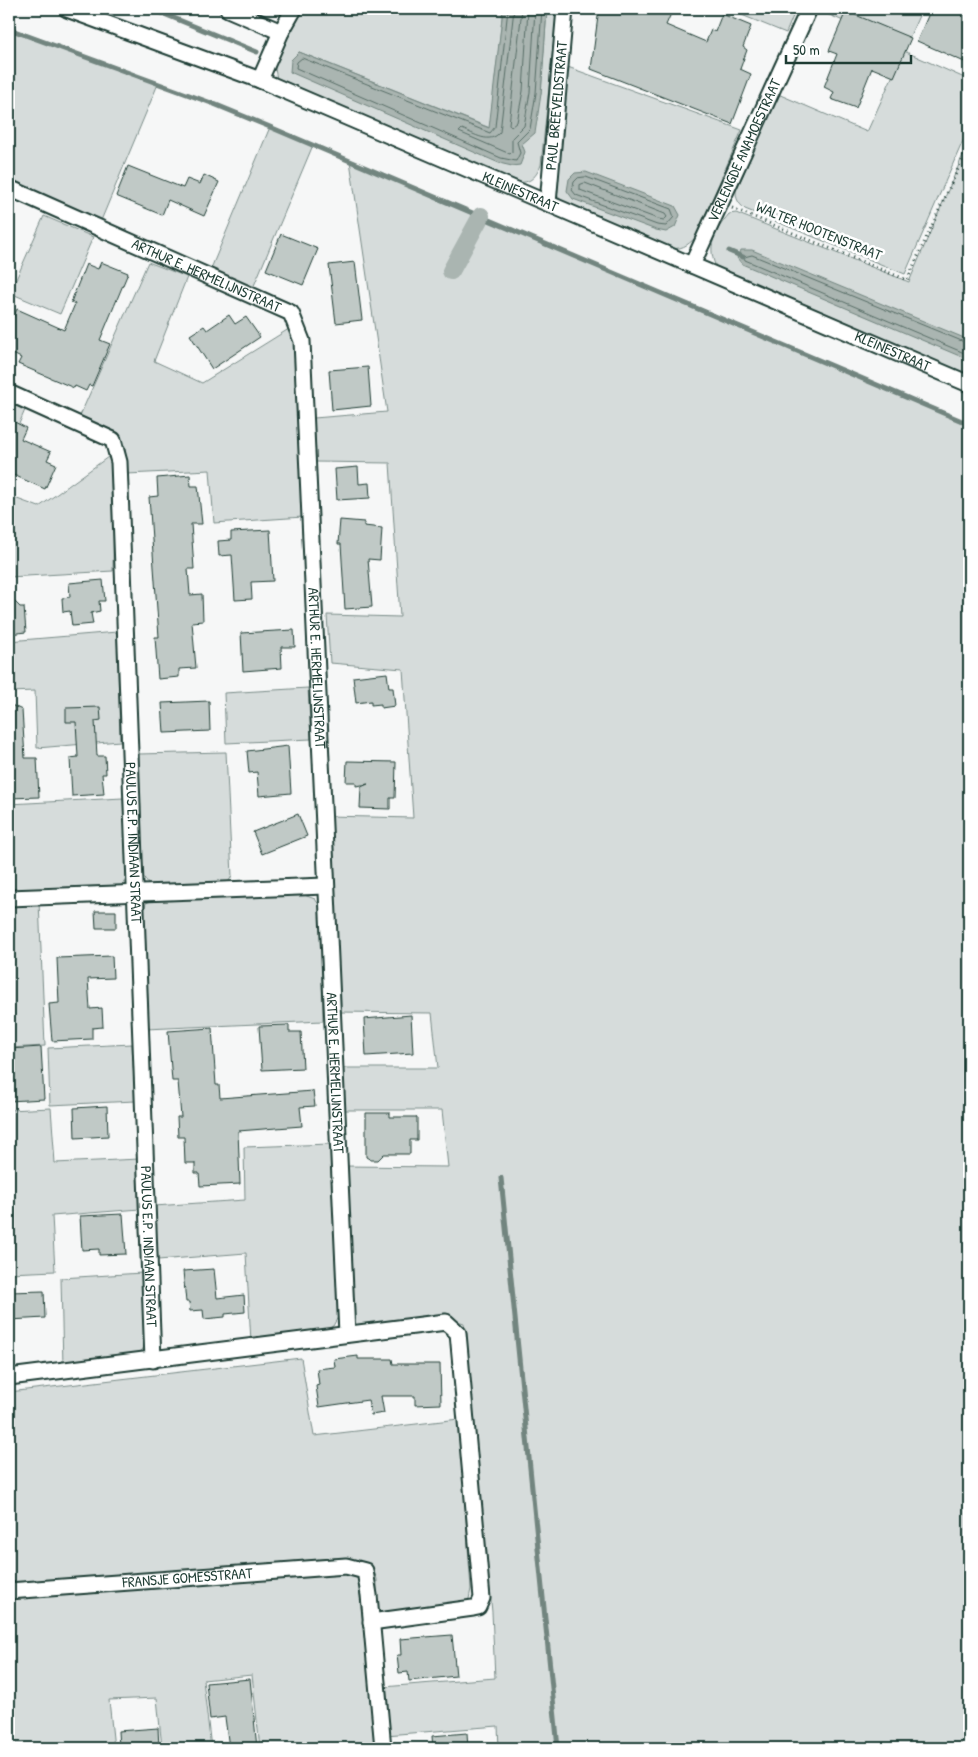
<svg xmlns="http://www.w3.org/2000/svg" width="978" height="1757" viewBox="0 0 978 1757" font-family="'Patrick Hand',sans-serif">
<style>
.green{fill:#d6dcdb;stroke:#7a8c88}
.water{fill:#aab5b1;stroke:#72857f}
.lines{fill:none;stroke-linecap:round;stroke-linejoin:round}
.shore{stroke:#576d66;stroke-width:1}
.stream{stroke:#72857f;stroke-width:5}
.canal{stroke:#aab5b1;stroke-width:18}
.building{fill:#c0c9c6;stroke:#1f3d34}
.street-casing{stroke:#1f3d34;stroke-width:19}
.path{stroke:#1f3d34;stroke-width:3;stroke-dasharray:1 4;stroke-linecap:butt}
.street{stroke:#fff;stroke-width:15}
.labels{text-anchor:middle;stroke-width:5;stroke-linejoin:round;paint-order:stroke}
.street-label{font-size:15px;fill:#1f3d34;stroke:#fff}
</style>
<rect width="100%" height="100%" fill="#f6f7f7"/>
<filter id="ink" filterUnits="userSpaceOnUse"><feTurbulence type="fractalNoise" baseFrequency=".02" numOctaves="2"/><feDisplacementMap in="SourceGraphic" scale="10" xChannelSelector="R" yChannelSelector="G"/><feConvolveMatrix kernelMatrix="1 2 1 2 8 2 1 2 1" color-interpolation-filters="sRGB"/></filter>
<g filter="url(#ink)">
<g class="green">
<path d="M299,9H503L490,128L299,52L521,144L541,94L547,9H557L541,165C535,179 529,184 514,182L321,100L320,97L282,83L277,79L274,64Z"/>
<path d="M727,9H796L786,33Z"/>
<path d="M815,9H922L905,47Z"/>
<path d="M9,29L158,84L100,223L9,182Z"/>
<path d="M904,51L969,80V127L905,274L745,209C738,203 736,199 736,191L778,94L867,132Z"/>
<path d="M565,66L742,130L696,237C687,246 681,250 668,248L561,200L555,193Z"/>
<path d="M270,127L313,145L253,288L210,271Z"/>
<path d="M969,141V380L717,269C706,247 714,232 729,214L736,213L909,282Z"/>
<path d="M350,161L969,424V1748H499L498,1726L386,1735L383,1687L495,1678L492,1612L464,1323L444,1317L356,1325L351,1321L343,1166L448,1167L442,1110H340L339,1068H438L432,1013L337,1012L328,816L413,818L403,669L330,663L327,615L400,617L390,463L316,462L314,418L387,412Z"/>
<path d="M44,216L93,237L60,314L10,293Z"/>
<path d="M148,262L187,277L154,361L202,383L292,327L296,343L303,517L214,523L210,470L127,474L125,447L114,434L79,418Z"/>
<path d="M9,403L25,410L9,447Z"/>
<path d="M108,457L114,468L113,571L9,577V496L39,507Z"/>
<path d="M117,632L120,741L37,748L35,691L9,692V641Z"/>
<path d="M308,688L311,739L226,743L224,693Z"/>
<path d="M226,752L232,876L227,884L157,888L148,884L143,876L138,754Z"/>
<path d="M123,798L127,878L121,886L9,893V804Z"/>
<path d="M304,895L315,899L320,906L323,1021L146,1029L142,919L146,903L156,899Z"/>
<path d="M39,901L45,1046L9,1048V903Z"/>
<path d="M132,1044L135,1101L50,1105L48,1048Z"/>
<path d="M51,1108L55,1163L139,1159L140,1209L52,1216L55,1271L9,1273V1110Z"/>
<path d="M331,1144L338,1317L333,1326L322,1332L251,1342L246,1253L158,1260L154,1206L245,1200L244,1147Z"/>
<path d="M142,1273L145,1346L139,1354L63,1367L61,1278Z"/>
<path d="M301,1358L314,1436L459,1419L471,1589L469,1599L460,1606L377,1615V1579L372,1567L360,1562L334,1558L9,1585V1392Z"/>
<path d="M345,1571L358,1576L376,1748H260L252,1675L203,1680L211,1748H162L157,1698L109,1700L114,1748H9V1596Z"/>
</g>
<g class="water">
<path d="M503,9H547L541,94L535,133L522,144L525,152L520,165L512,166L499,163L290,72L291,60L299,52L489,128Z"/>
<path d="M586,172L675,206L680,215L675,227L666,232L656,230L573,199L567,191L569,179L575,173Z"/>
<path d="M741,250H752L969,340V360L742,264L737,258Z"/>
</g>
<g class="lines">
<g class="shore">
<path d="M508,9L495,127L490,133L302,58L297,62L296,68L501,158L516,161L520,153L517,142L530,129L536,93L542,9"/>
<path d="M514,9L500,132C490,145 474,134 462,129L459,132L510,154L512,152V138L524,126L530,92L535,9"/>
<path d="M522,9L509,124L511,127L517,122L523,91L528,9"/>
<path d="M586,177L671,209L674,217L666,226L657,225L576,195L572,190L574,182L578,178Z"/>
<path d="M585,183L665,214L667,217L664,220L658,219L580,190V185Z"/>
<path d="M969,344L752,255L744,257L745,260L969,355"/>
</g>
<g class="stream">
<path d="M152,9L257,52"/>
<path d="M9,29L214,104L270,127L969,424"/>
<path d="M729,251L743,257"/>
<path d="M501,1178L558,1748"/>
</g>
<path class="canal" d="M451,271L481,216"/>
</g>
<g class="building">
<path d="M599,9H673L666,25L706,42L711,30L715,32L722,14L751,26L743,47L747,50L740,69L751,74L732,124L591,69Z"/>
<path d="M931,9H963L969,12V64L917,41Z"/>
<path d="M846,11L911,38L894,77L872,68L856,108L831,99L834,92L824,87L837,54L829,51Z"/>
<path d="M128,166L183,188L187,179L200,184L204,175L219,182L204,216L168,200L162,215L116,196Z"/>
<path d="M281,234L318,249L303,285L266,270Z"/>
<path d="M101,262L128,273L100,340L110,344L92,386L89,385L86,391L75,386L74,388L18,364L21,358L9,352V327L17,309L64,330L75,304L71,302L86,264L98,269Z"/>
<path d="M355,262L362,320L336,323L329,265Z"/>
<path d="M229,315L235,324L246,317L260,337L212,369L190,335L204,326L207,330Z"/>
<path d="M368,367L371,406L332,410L329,370Z"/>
<path d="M9,419L26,428L21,439L51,452L47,460L56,464L45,489L9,473Z"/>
<path d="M358,467L359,484L369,483L370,498L337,500L335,469Z"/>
<path d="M190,475L191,486H198L202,524H191L194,569H188L190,595L202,594L203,621L192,622L196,668L179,669V677L158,679L155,637H159L149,497L158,496L157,478Z"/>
<path d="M340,520L364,522V526L382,528L380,560L368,559L372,607L345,609L341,544H338Z"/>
<path d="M270,530L273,581L251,582L252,599L235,600L232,555L219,556L218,541L231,540V532Z"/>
<path d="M103,580L105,601H99L100,611L91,613L93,624L72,626L70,611L63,612L62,598L70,597L69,583Z"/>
<path d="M9,596L20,607H24L26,632L9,634Z"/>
<path d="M294,630L295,647H281L282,668L243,671L241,633Z"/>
<path d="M387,673L389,688H393L395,706L381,708V704L371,705V701L356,703L353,677Z"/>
<path d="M209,701L210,731L164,733L162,703Z"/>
<path d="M9,704L22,710L25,758H37L39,797L9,798Z"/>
<path d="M100,707L101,720L95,721L97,756H105L106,774H102L104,794L72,796L70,758L78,757L76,722H66V708Z"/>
<path d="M288,746L291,793L259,796L257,772L249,773L247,751Z"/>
<path d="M347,761L396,762L395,798H390V809L360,808L361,787L368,784L356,786V782H346Z"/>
<path d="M298,814L307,836L262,854L253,832Z"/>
<path d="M95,911H116V928H96Z"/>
<path d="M112,956L113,978L88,979L90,1009L102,1008L103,1027L92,1028V1039L52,1041L49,1004L59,1003L57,958Z"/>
<path d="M411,1015L413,1053L366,1056L364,1019Z"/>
<path d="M289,1025V1032H301L303,1068L262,1070L259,1026Z"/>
<path d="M212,1028L216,1085H219L220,1098L313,1091L315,1106L300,1107L302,1126L238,1131L240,1184L200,1186L199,1173H195V1163H185L184,1137H178L177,1117H181L178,1081H172L168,1031Z"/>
<path d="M41,1047L44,1099L9,1101V1049Z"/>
<path d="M107,1106L108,1136L75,1138L74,1108Z"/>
<path d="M366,1113H390V1117H417V1140H410V1154H384L378,1160H371L366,1157Z"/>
<path d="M123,1214L126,1254L99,1255V1249L82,1250L80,1216Z"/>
<path d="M214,1269L217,1298L244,1295L245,1312L225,1314V1317L204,1319L203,1310L190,1311L189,1302H186L183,1271Z"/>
<path d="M44,1291L45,1318L10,1320L9,1292Z"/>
<path d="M358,1356V1359H392L393,1364H440L441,1404L415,1405V1396H381L384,1413L371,1415L368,1400L319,1407L316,1386L319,1385L317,1369L335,1367L334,1359Z"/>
<path d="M452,1635L456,1676L409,1681L408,1672L399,1673L397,1655H401L400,1639Z"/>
<path d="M250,1679L257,1748H229L225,1717L210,1719L206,1683Z"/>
<path d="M158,1728L159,1748H119L118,1731Z"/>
<path d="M467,1733L468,1748H433L432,1736Z"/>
</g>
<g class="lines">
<defs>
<g id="street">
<path id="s1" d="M67,9L260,80L969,384"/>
<path d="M228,9L281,32"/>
<path d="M260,80L281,32L294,9"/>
<path id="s2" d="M9,188L291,313L302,341L347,1334"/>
<path id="s3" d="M548,203L565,9"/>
<path id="s4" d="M692,265L809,9"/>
<path id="s5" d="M9,393L113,440L119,462L153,1360"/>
<path d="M9,898L325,886"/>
<path d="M9,1377L446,1322L458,1333L482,1598L478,1607L473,1608L371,1622"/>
<path id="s6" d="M9,1591L346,1566L365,1571L369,1595L383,1748"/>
</g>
</defs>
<use href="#street" class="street-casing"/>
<path class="path" d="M732,208L907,280L969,145"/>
<use href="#street" class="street"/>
</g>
</g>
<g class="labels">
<g class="street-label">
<text dy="5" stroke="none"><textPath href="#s3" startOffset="98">PAUL BREEVELDSTRAAT</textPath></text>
<text dy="5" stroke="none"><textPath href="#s4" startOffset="126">VERLENGDE ANAMOESTRAAT</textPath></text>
<text dy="5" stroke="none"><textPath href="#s1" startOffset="489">KLEINESTRAAT</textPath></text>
<text transform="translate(819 231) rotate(22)" y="5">WALTER HOOTENSTRAAT</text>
<text dy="5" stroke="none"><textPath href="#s2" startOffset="216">ARTHUR E. HERMELIJNSTRAAT</textPath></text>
<text dy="5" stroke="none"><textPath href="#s1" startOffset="894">KLEINESTRAAT</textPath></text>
<text dy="5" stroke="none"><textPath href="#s2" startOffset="666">ARTHUR E. HERMELIJNSTRAAT</textPath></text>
<text dy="5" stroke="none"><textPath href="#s5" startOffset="518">PAULUS E.P. INDIAAN STRAAT</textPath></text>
<text dy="5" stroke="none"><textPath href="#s2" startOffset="1071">ARTHUR E. HERMELIJNSTRAAT</textPath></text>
<text dy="5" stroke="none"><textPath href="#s5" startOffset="922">PAULUS E.P. INDIAAN STRAAT</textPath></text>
<text dy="5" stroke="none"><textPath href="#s6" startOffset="179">FRANSJE GOMESSTRAAT</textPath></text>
</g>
</g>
<rect width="978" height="1757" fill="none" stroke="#fff" stroke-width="30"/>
<rect x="15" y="15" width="948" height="1727" fill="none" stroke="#1f3d34" stroke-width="2" filter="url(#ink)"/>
<path d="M786 55v8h125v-8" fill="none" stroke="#1f3d34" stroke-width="2.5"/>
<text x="793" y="55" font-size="15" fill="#1f3d34" stroke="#ffffff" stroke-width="4" paint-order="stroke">50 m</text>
</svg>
